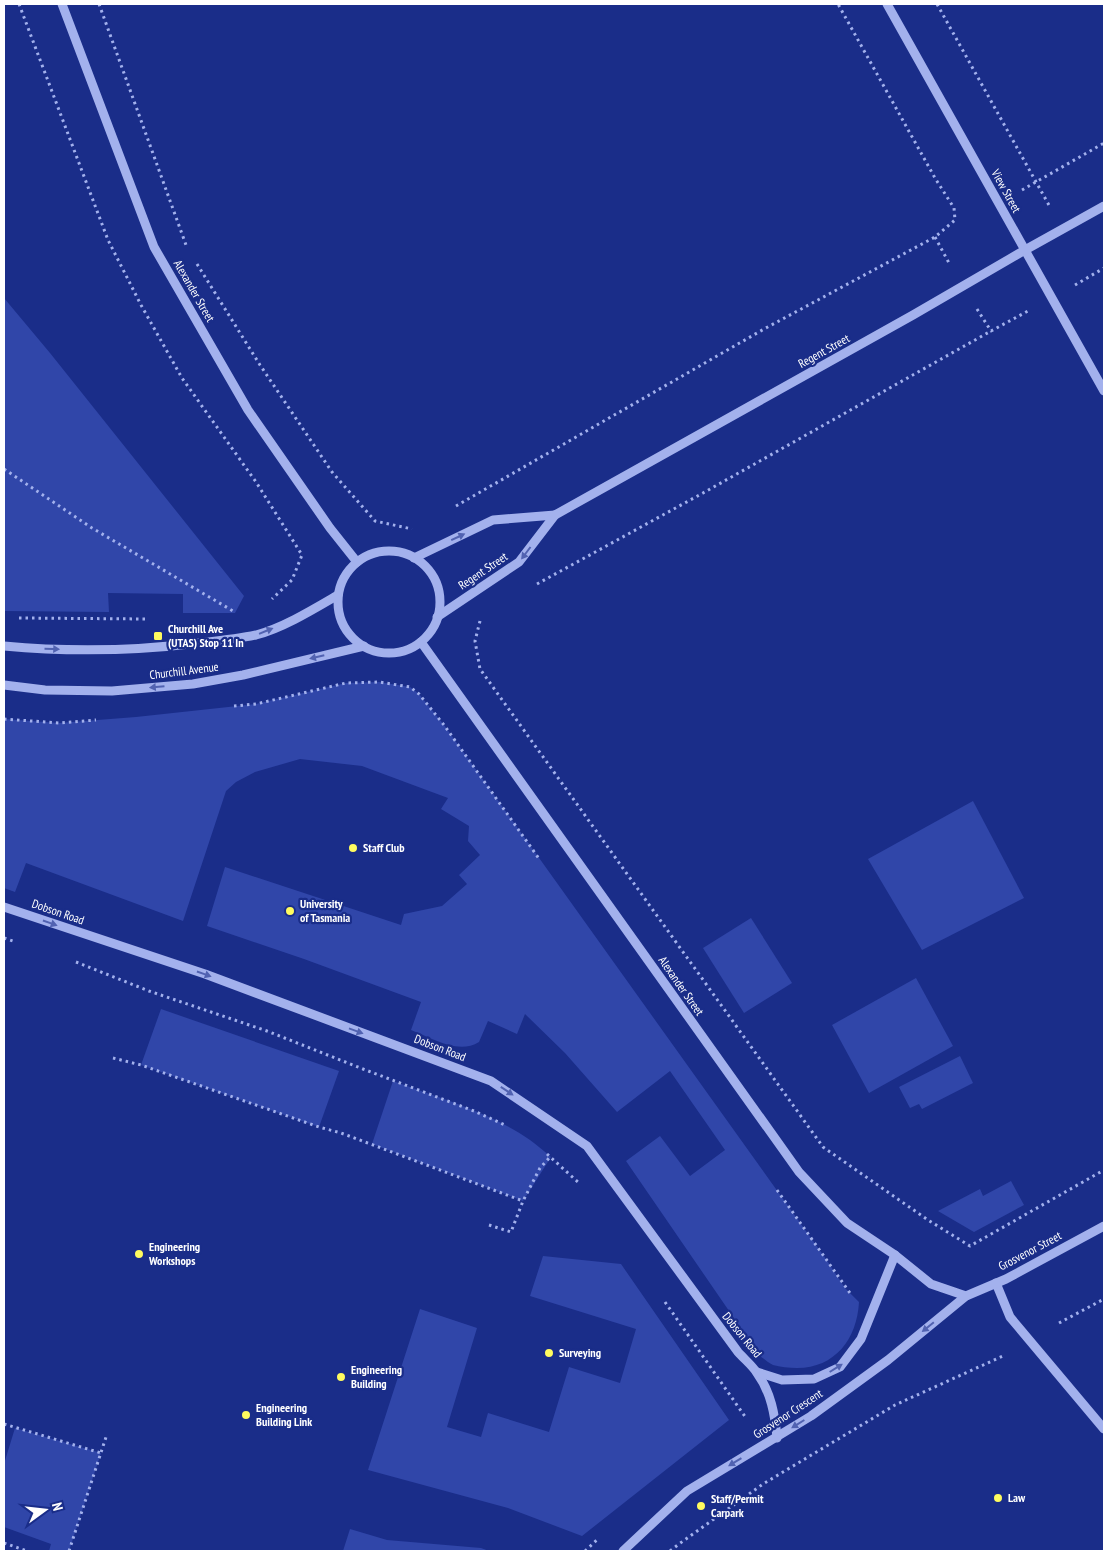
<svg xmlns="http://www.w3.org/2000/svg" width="1108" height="1555" viewBox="0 0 1108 1555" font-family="'PT Sans Narrow',sans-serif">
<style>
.green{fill:#3046a9}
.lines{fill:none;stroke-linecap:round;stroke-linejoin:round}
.path{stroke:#a3b1ed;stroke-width:3;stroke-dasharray:2.5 4;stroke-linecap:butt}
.minor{stroke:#a3b1ed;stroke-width:9}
.oneway{fill:#5162b1}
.poi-dot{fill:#fffb5f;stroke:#1a2d89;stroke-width:2}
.labels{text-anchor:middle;stroke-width:4.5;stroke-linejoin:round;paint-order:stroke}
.street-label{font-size:12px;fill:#fff;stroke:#1a2d89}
.poi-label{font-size:12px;font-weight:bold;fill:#fff;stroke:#1a2d89;text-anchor:start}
</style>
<rect width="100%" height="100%" fill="#1a2d89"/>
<g class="green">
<path d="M4,298L50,353L244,596L235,613H183V594L108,593L109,612L4,611Z"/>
<path d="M379,682L410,687L419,694L444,725L826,1259L845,1288L859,1302C857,1339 835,1368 797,1368C789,1368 780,1367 773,1365C769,1363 764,1359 760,1356L626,1161L660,1136L690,1176L725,1150L670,1071L617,1112L565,1053L525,1014L517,1034L488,1021L479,1042C458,1055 432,1038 411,1030L421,1002L304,959L207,926L225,867L401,925L404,914L442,906L467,884L459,875L480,855L468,841L469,826L441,809L448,798L362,766L300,759L255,772L236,782L226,791L183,921L26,863L15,892L4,888V719L59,723L136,717L256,704L346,683Z"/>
<path d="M973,801L1024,898L922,950L868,859Z"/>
<path d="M751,918L792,983L744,1013L703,948Z"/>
<path d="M916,978L953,1046L869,1093L832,1025Z"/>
<path d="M161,1009L339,1071L319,1127L141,1065Z"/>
<path d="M960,1056L973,1083L922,1109L919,1104L910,1108L899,1087Z"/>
<path d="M393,1081C437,1097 492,1113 530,1140C537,1145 544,1151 551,1157L523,1201L372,1144Z"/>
<path d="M1011,1181L1024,1205L974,1232L938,1211L980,1189L983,1196Z"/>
<path d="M543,1256L621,1264L729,1420L582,1536L508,1508L368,1470L420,1309L477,1328L447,1427L481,1437L488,1413L549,1432L569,1367L620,1383L636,1329L530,1296Z"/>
<path d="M15,1428L101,1453L69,1551H49L51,1544L4,1527V1464Z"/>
<path d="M350,1529L387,1540L481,1548L489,1551H343Z"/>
</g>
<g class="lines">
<g class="path">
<path d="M19,4L108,240L141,305L182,378L256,482L302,555L292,580L272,599"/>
<path d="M99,4L186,245"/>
<path d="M937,4L1050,207"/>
<path d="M1022,190L1104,143"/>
<path d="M935,237L949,263"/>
<path d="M197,264L260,365L332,472L375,521L412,529"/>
<path d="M1075,285L1104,268"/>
<path d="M977,309L991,331L1028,311"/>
<path d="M4,469L92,528L233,611"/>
<path d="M456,506L764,329L935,237L955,220L954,208L935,178L838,4"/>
<path d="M537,584L703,493L991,331"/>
<path d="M19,618L146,619"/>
<path d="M480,621L475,641L480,669L823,1147L928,1220L970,1246L1104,1170"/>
<path d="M234,706L256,704L346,683L379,682L410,687L419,694L444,725L540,860"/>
<path d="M4,719L59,723L96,720"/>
<path d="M4,938L13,941"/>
<path d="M76,962L149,991L267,1031L363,1069L474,1111L505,1125"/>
<path d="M113,1058L141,1065L319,1127L341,1133L523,1201"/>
<path d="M547,1154L579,1183"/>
<path d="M777,1190L850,1293"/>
<path d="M489,1225L511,1232L523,1201L540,1168L551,1156"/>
<path d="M665,1302L746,1418"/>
<path d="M1059,1323L1104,1299"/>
<path d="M4,1424L101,1453"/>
<path d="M4,1543L27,1551"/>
<path d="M69,1551L107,1434"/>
<path d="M585,1551L599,1538"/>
<path d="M670,1551L679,1544L763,1484L895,1405L1003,1356"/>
</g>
<g class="minor">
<path d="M62,4L154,247L248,410L330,528L357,562"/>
<path d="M887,4L1104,391"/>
<circle cx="389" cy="602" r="51"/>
<path d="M414,558L493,520L555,515"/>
<path d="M437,617L519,562L555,515L913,315L1025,250L1104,206"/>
<path d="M421,642L799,1172L847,1223L895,1255L931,1284L966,1296"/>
<path d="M4,646C69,652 134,651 199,643C217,641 237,639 256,635C283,628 314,609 338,595"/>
<path d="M4,685L45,690L112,691L193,684L243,675L364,646"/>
<path d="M4,907L205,974L491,1081L587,1146L738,1352C744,1359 752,1365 757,1373C771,1392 775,1415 777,1438"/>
<path d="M996,1283L1010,1317L1104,1429"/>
<path d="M757,1372L782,1380L814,1379L840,1367L861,1339L895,1255"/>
<path d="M623,1551L687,1491L811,1416L888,1360L966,1296L1006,1279L1104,1226"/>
</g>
</g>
<defs><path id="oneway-solid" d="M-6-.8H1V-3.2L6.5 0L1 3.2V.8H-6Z" transform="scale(1.25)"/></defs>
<g class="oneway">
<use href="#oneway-solid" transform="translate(458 537) rotate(-25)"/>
<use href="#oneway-solid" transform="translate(526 553) rotate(127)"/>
<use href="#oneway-solid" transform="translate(266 631) rotate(-22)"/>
<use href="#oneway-solid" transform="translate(52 649) rotate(2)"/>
<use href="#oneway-solid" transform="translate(317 657) rotate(167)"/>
<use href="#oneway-solid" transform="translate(157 687) rotate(175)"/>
<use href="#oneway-solid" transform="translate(50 923) rotate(19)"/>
<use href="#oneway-solid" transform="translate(204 974) rotate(19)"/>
<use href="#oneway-solid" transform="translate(356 1031) rotate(20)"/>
<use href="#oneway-solid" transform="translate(507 1091) rotate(34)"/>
<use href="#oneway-solid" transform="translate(928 1327) rotate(141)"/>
<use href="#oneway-solid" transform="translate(836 1368) rotate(-32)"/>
<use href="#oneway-solid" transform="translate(798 1424) rotate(148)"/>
<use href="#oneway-solid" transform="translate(735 1462) rotate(149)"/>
</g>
<g class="poi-dot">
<rect x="153" y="631" width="10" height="10" rx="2.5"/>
<circle cx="353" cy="848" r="5"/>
<circle cx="290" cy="911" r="5"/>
<circle cx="139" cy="1254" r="5"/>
<circle cx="549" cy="1353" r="5"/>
<circle cx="341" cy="1377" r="5"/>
<circle cx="246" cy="1415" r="5"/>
<circle cx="998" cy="1498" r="5"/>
<circle cx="701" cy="1506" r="5"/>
</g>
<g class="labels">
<g class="street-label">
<text transform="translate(1006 191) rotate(61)" y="4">View Street</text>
<text transform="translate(194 291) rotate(60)" y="4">Alexander Street</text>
<text transform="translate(824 351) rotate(-29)" y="4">Regent Street</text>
<text transform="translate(483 571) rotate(-34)" y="4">Regent Street</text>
<text transform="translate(184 671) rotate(-7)" y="4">Churchill Avenue</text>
<text transform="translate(58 912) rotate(19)" y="4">Dobson Road</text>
<text transform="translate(681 986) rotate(55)" y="4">Alexander Street</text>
<text transform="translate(440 1048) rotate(21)" y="4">Dobson Road</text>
<text transform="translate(1030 1251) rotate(-28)" y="4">Grosvenor Street</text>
<text transform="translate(742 1335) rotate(51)" y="4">Dobson Road</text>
<text transform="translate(788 1414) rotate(-33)" y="4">Grosvenor Crescent</text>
</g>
<g class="poi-label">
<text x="168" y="633">Churchill Ave<tspan x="168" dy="14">(UTAS) Stop 11 In</tspan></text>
<text x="363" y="852">Staff Club</text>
<text x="300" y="908">University<tspan x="300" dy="14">of Tasmania</tspan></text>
<text x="149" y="1251">Engineering<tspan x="149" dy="14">Workshops</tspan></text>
<text x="559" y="1357">Surveying</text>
<text x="351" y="1374">Engineering<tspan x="351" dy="14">Building</tspan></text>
<text x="256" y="1412">Engineering<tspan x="256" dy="14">Building Link</tspan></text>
<text x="1008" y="1502">Law</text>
<text x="711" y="1503">Staff/Permit<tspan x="711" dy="14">Carpark</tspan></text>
</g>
</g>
<rect width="1108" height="1555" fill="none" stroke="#ffffff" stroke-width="10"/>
<g transform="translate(45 1510) rotate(75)" stroke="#1a2d89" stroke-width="4" paint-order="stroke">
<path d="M0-4L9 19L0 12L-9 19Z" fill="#ffffff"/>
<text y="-8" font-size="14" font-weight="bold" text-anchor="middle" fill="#ffffff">N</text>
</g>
</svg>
